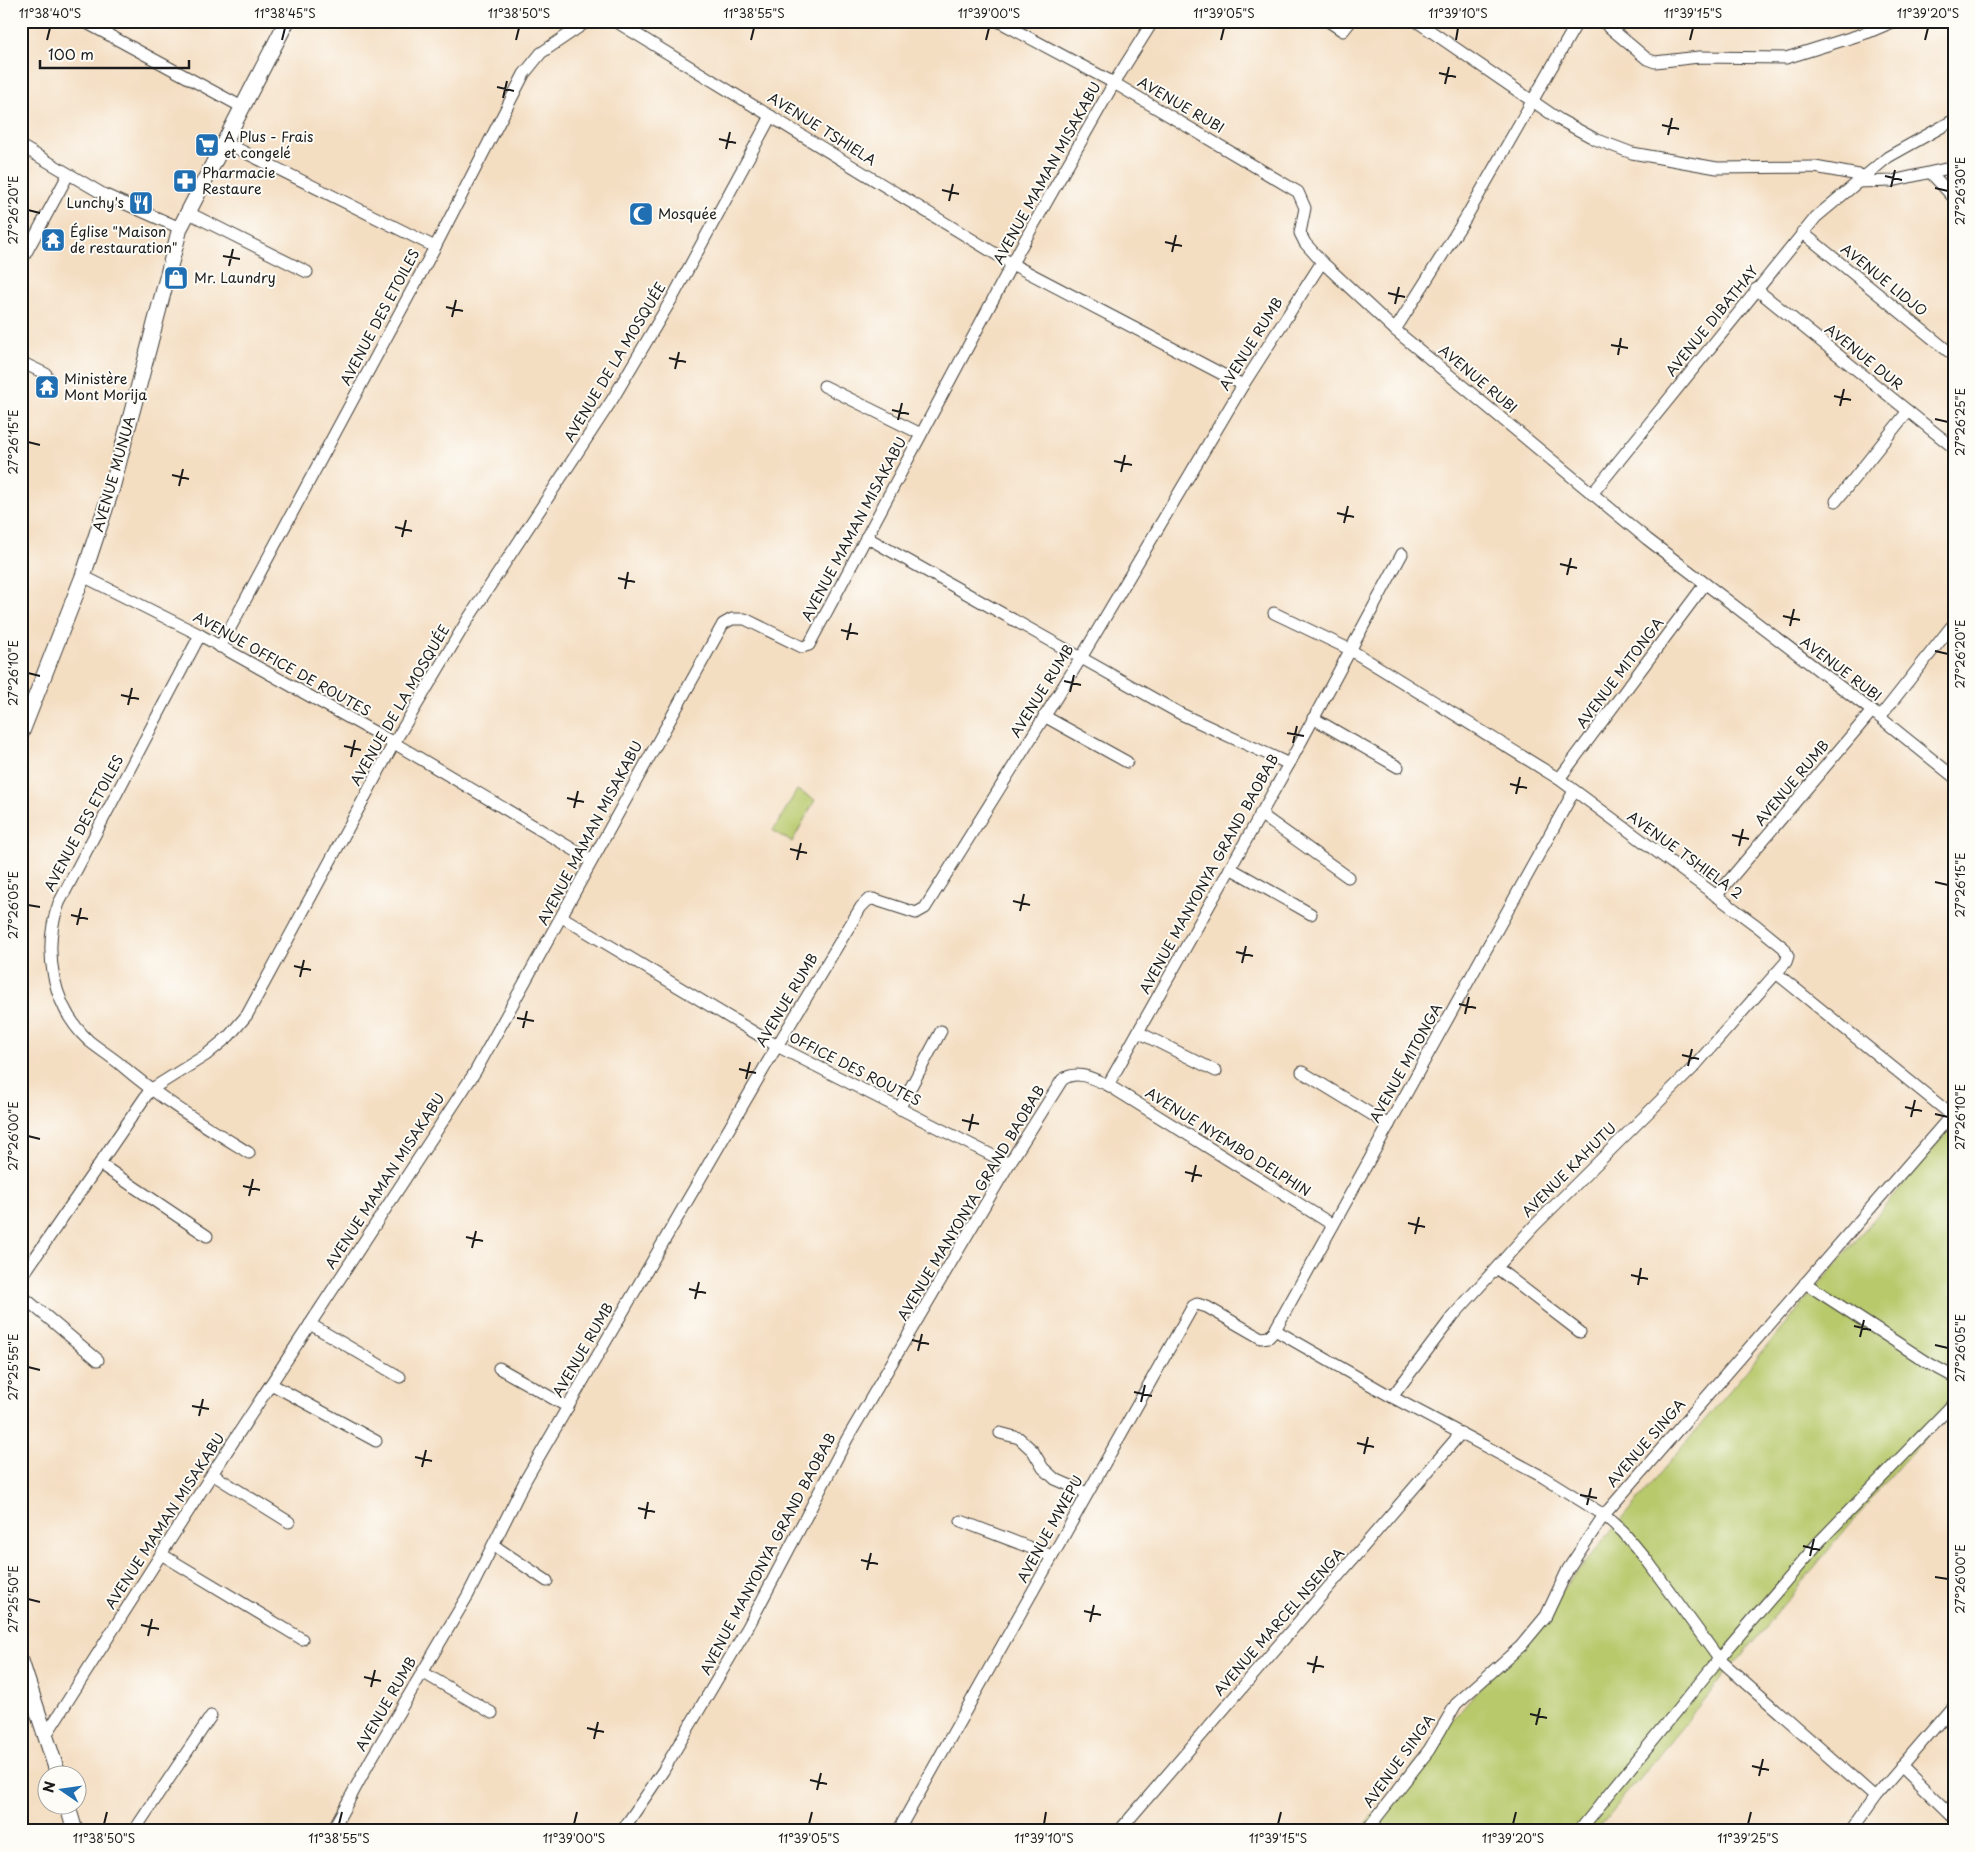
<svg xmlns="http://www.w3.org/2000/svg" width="1975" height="1852" viewBox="0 0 1975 1852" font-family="'Playpen Sans',sans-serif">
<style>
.green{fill:#b8c96c;stroke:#6a7244}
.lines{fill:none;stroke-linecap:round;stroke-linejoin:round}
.street-casing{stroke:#3c3935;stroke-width:13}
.secondary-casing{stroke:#3c3935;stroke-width:17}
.street{stroke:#fff;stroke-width:11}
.secondary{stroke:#fff;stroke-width:15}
.ticks{fill:none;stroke:#1c1c1c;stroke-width:2}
.labels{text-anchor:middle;stroke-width:4;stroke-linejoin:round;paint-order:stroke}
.street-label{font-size:14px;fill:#1c1c1c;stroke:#fdfcf7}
.poi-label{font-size:14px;fill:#1c1c1c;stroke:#fdfcf7;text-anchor:start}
.neatline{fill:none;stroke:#1c1c1c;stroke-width:2}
.ticks-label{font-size:12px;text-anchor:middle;fill:#1c1c1c}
</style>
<rect width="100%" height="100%" fill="#fdfcf7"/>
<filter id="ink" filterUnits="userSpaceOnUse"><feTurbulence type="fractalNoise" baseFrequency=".02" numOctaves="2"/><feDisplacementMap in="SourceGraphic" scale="10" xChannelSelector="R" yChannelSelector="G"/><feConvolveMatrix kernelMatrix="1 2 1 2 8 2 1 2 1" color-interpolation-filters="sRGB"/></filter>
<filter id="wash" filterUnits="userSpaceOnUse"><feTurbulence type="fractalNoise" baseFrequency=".0096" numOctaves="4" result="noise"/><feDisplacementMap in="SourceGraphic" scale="20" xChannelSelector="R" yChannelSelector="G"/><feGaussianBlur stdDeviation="1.12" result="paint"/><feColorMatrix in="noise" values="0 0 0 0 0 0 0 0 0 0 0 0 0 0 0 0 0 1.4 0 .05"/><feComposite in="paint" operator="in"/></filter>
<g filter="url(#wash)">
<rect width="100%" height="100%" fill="#f4dec2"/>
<g class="green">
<path d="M797,790L815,800L792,842L773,831Z"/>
<path d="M1954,1124V1404L1879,1489L1596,1831H1359Z"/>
</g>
</g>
<g filter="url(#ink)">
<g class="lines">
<defs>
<g id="street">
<path d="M83,21L242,107"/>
<path d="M615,21L1012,264L1243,385"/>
<path d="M998,21L1114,83L1298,192L1305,208L1300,233L1305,243L1322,262L1395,330L1647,539L1872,711L1954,777"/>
<path d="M1328,21L1343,31L1351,21"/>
<path d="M1416,21L1560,120L1595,139L1632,153L1717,168L1815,167L1864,176"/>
<path d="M1602,21L1647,59L1655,62L1699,57L1786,58L1869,32L1895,21"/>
<path d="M224,142L435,247"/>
<path d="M21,146L103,194L180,228"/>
<path d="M1931,173L1954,198"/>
<path d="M1857,182L1892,181L1954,167"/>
<path d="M187,212L307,272"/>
<path d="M1802,232L1948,351"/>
<path d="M21,262L68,175"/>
<path d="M1756,289L1954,448"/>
<path d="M1395,330L1465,219L1578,21"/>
<path d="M21,362L46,374"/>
<path d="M824,386L921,434"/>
<path d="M1592,494L1816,217L1888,157L1954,120"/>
<path d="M1836,501L1908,411"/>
<path d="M866,537L1181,714L1289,764"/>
<path d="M83,576L200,635L394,743L591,860"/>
<path d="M1274,613L1349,649L1559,779L1757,926L1784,948L1788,956L1786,962L1692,1069L1534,1226L1453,1316L1392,1397"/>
<path d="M200,635L59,903C42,949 52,1007 89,1041C99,1049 110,1056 120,1064C159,1098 204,1125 249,1153"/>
<path d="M220,647L435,247L524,74L541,53L588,21"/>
<path d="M1044,716L1127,762"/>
<path d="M1880,717L1951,627"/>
<path d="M1313,718L1398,767"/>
<path d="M1559,779L1705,584"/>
<path d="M1260,814L1348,877"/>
<path d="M1230,868L1311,914"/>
<path d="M1716,896L1872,711"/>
<path d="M562,917L777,1046L1009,1164"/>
<path d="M1776,973L1954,1117"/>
<path d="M1138,1032L1216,1071"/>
<path d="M1302,1072L1389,1125"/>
<path d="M1108,1085L1289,764L1402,554"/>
<path d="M899,1109L941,1031"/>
<path d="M100,1164L207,1236"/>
<path d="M1497,1268L1580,1332"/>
<path d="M21,1278L150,1090L206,1055L229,1036L247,1015L394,743L468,619L612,400L674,295L771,116"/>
<path d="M1805,1283L1930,1364L1954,1377"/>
<path d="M21,1295L98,1360"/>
<path d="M310,1324L400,1377"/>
<path d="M1275,1330L1392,1397L1543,1477L1604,1515L1623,1532L1646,1559L1719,1659L1875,1797"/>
<path d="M499,1368L568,1407"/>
<path d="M271,1384L376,1441"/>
<path d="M1000,1433L1019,1438L1033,1451L1043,1468L1055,1479L1087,1493"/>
<path d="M212,1474L289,1522"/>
<path d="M961,1521L1052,1556"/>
<path d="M493,1545L547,1581"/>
<path d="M161,1554L302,1639"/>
<path d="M422,1672L492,1713"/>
<path d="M46,1735L212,1474L475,1072L723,624L732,619H745L802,647L809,645L1021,247L1114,83L1153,21"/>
<path d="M1901,1766L1954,1818"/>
<path d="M134,1831L211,1716"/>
<path d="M332,1831L370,1761L468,1595L526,1479L777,1046L861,907L868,900L873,899L916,913L925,908L1081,658L1243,385L1322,262"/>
<path d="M622,1831L663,1771L748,1627L847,1439L1009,1164L1062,1080C1077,1069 1093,1079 1108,1085L1333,1225"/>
<path d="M898,1831L1193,1306L1197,1304L1207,1307L1261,1338L1269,1337L1275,1330L1574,791"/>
<path d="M1119,1831L1461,1433"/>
<path d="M1366,1831L1429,1750L1456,1704L1521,1646L1546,1616L1568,1569L1604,1515L1954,1112"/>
<path d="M1579,1831L1719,1659L1819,1542L1954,1403"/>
<path d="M1851,1831L1875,1797L1954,1705"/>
</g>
<g id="secondary">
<path d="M21,734L83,576L112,488L180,228L287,21"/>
<path d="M21,1661L58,1774"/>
<path d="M67,1804L75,1831"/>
</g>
</defs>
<use href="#street" class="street-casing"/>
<use href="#secondary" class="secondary-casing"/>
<use href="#street" class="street"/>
<use href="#secondary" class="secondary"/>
</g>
</g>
<path class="ticks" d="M47,40L50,28M282,40L285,28M516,40L519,28M751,40L754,28M986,40L989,28M1221,40L1224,28M1456,40L1458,28M1690,40L1693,28M1925,40L1928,28M1439,73L1456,77M1445,84L1449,67M497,87L514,91M503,98L507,81M1662,125L1679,129M1668,135L1672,118M719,139L736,143M726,149L730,132M1885,176L1902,180M1891,187L1895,170M1935,188L1948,191M942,190L959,194M949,201L953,184M28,210L40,213M1165,242L1182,246M1172,252L1176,235M223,256L240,259M229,266L233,249M1388,293L1405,297M1395,304L1399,287M446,307L463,311M452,317L456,300M1611,345L1628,348M1618,355L1621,338M669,358L686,362M675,369L679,352M1834,396L1851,400M1840,406L1844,389M892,410L909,414M1935,419L1948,422M898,420L902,403M28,442L40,445M1114,461L1132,465M1121,472L1125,455M172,475L189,479M179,486L183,469M1337,513L1354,517M1344,523L1348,506M395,527L412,531M402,537L406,520M1560,564L1577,568M1567,575L1571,558M618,578L635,582M625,589L628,572M1783,616L1800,620M1790,626L1794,609M841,630L858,634M847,640L851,623M1935,651L1948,654M28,673L40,676M1064,681L1081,685M1070,692L1074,675M121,695L139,699M128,705L132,688M1287,733L1304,736M1293,743L1297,726M344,746L361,750M351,757L355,740M1510,784L1527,788M1516,794L1520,777M567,798L584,802M574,808L578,791M1732,835L1749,839M1739,846L1743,829M790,849L807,853M797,860L801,843M1935,882L1948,885M1013,901L1030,905M28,905L40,907M1020,911L1024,894M71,915L88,919M77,925L81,908M1236,952L1253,956M1242,963L1246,946M294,966L311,970M300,977L304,960M1459,1004L1476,1008M1465,1014L1469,997M517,1018L534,1021M523,1028L527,1011M1682,1055L1699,1059M1688,1066L1692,1049M739,1069L756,1073M746,1079L750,1062M1905,1107L1922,1111M1935,1114L1948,1117M1911,1117L1915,1100M962,1120L979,1124M969,1131L973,1114M28,1136L40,1139M1185,1172L1202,1176M1192,1182L1196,1165M243,1186L260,1190M249,1196L253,1179M1408,1223L1425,1227M1415,1234L1419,1217M466,1237L483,1241M472,1248L476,1231M1631,1275L1648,1279M1638,1285L1641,1268M689,1289L706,1293M695,1299L699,1282M1854,1326L1871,1330M1860,1337L1864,1320M912,1340L929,1344M1935,1345L1948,1348M918,1351L922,1334M28,1367L40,1370M1134,1392L1152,1396M1141,1402L1145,1385M192,1406L209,1409M199,1416L203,1399M1357,1443L1374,1447M1364,1454L1368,1437M415,1457L432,1461M422,1467L426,1450M1580,1495L1597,1498M1587,1505L1591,1488M638,1508L655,1512M645,1519L648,1502M1803,1546L1820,1550M1810,1556L1814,1539M861,1560L878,1564M867,1570L871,1553M1935,1577L1948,1579M28,1599L40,1602M1084,1611L1101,1615M1090,1622L1094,1605M141,1625L159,1629M148,1636L152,1619M1307,1663L1324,1667M1313,1673L1317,1656M364,1677L381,1681M371,1687L375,1670M1530,1714L1547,1718M1536,1725L1540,1708M587,1728L604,1732M594,1739L598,1722M1752,1766L1769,1770M1759,1776L1763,1759M810,1780L827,1784M817,1790L821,1773M104,1824L107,1812M339,1824L342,1812M574,1824L577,1812M809,1824L812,1812M1044,1824L1046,1812M1278,1824L1281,1812M1513,1824L1516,1812M1748,1824L1751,1812"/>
<defs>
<symbol id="supermarket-square" viewBox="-11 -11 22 22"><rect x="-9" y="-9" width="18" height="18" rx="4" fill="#1f6fb2" stroke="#fdfcf7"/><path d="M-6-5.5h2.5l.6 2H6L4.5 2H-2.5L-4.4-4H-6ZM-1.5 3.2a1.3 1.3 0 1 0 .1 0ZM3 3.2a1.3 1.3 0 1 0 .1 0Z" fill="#fff"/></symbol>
<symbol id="pharmacy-square" viewBox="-11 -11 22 22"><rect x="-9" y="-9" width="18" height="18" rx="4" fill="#1f6fb2" stroke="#fdfcf7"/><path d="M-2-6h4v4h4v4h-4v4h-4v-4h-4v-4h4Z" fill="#fff"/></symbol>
<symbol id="restaurant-square" viewBox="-11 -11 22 22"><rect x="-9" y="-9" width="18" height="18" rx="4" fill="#1f6fb2" stroke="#fdfcf7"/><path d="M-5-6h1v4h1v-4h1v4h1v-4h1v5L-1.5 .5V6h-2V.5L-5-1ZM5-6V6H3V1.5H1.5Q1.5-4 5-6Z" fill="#fff"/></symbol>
<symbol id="mosque-square" viewBox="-11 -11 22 22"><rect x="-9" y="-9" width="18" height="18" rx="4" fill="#1f6fb2" stroke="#fdfcf7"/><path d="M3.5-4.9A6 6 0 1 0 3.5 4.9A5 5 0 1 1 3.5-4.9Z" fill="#fff"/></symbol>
<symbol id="temple-square" viewBox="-11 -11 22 22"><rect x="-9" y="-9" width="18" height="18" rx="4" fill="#1f6fb2" stroke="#fdfcf7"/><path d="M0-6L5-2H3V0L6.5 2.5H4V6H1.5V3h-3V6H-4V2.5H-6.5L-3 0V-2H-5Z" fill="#fff"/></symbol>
<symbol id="shop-square" viewBox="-11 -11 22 22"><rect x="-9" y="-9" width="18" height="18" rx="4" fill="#1f6fb2" stroke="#fdfcf7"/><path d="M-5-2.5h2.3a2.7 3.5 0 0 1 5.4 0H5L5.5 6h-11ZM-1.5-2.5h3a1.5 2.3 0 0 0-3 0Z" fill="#fff"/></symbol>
</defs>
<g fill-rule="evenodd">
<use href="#supermarket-square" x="193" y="131" width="28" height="28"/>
<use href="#pharmacy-square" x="171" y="167" width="28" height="28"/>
<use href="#restaurant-square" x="127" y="189" width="28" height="28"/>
<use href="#mosque-square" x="627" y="200" width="28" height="28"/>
<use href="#temple-square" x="39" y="226" width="28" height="28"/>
<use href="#shop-square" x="162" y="264" width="28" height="28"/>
<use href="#temple-square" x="33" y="373" width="28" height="28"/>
</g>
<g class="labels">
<g class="street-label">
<text transform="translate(1181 105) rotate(30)" y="5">AVENUE RUBI</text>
<text transform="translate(822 129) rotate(32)" y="5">AVENUE TSHIELA</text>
<text transform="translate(1047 173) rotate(-61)" y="5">AVENUE MAMAN MISAKABU</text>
<text transform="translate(1884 280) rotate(39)" y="5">AVENUE LIDJO</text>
<text transform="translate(380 317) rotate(-62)" y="5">AVENUE DES ETOILES</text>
<text transform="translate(1712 321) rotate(-51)" y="5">AVENUE DIBATHAY</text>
<text transform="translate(1251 344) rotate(-58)" y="5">AVENUE RUMB</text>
<text transform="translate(1864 357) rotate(39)" y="5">AVENUE DUR</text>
<text transform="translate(615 362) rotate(-59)" y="5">AVENUE DE LA MOSQUÉE</text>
<text transform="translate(1478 379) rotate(40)" y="5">AVENUE RUBI</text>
<text transform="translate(114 474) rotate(-74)" y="5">AVENUE MUNUA</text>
<text transform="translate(854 529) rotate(-62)" y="5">AVENUE MAMAN MISAKABU</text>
<text transform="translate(282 664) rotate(29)" y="5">AVENUE OFFICE DE ROUTES</text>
<text transform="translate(1841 669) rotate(37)" y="5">AVENUE RUBI</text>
<text transform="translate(1620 673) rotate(-53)" y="5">AVENUE MITONGA</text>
<text transform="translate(1042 691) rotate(-58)" y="5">AVENUE RUMB</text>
<text transform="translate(400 705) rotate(-60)" y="5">AVENUE DE LA MOSQUÉE</text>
<text transform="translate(1792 783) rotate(-50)" y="5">AVENUE RUMB</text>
<text transform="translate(84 823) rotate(-62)" y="5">AVENUE DES ETOILES</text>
<text transform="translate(590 833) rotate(-62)" y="5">AVENUE MAMAN MISAKABU</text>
<text transform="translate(1685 855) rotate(36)" y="5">AVENUE TSHIELA 2</text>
<text transform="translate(1209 874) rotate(-61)" y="5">AVENUE MANYONYA GRAND BAOBAB</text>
<text transform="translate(787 1000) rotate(-59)" y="5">AVENUE RUMB</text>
<text transform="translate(1406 1063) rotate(-61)" y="5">AVENUE MITONGA</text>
<text transform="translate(855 1069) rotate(27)" y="5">OFFICE DES ROUTES</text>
<text transform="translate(1228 1142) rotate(32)" y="5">AVENUE NYEMBO DELPHIN</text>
<text transform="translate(1569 1170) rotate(-45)" y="5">AVENUE KAHUTU</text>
<text transform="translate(385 1181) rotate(-57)" y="5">AVENUE MAMAN MISAKABU</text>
<text transform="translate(971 1203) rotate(-59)" y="5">AVENUE MANYONYA GRAND BAOBAB</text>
<text transform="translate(583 1350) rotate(-60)" y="5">AVENUE RUMB</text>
<text transform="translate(1646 1443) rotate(-49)" y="5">AVENUE SINGA</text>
<text transform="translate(165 1521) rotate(-57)" y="5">AVENUE MAMAN MISAKABU</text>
<text transform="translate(1050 1529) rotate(-61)" y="5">AVENUE MWEPU</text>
<text transform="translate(768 1554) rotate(-62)" y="5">AVENUE MANYONYA GRAND BAOBAB</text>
<text transform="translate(1279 1622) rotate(-49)" y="5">AVENUE MARCEL NSENGA</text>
<text transform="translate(386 1704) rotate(-60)" y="5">AVENUE RUMB</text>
<text transform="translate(1399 1761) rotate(-54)" y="5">AVENUE SINGA</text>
</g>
<g class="poi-label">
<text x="224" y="142">A Plus - Frais<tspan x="224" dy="16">et congelé</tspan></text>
<text x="202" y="178">Pharmacie<tspan x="202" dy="16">Restaure</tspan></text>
<text x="124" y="208" text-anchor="end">Lunchy's</text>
<text x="658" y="219">Mosquée</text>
<text x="70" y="237">Église "Maison<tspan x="70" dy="16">de restauration"</tspan></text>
<text x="194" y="283">Mr. Laundry</text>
<text x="64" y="384">Ministère<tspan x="64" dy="16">Mont Morija</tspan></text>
</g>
</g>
<rect width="1975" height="1852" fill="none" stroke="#fdfcf7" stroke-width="55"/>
<g transform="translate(62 1790) rotate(283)"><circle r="24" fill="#fdfcf7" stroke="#a3a29f"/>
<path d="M0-4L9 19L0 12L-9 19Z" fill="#1f6fb2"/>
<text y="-8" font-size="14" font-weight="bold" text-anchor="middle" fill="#1c1c1c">N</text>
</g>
<path d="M40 60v8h149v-8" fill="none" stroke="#1c1c1c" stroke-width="2.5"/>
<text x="48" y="60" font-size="15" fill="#1c1c1c" stroke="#fdfcf7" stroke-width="4" paint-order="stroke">100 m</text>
<rect x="28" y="28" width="1920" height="1796" class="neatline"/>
<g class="ticks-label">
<text x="50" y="18">11°38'40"S</text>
<text x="285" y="18">11°38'45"S</text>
<text x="519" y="18">11°38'50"S</text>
<text x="754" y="18">11°38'55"S</text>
<text x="989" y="18">11°39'00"S</text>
<text x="1224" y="18">11°39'05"S</text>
<text x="1458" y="18">11°39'10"S</text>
<text x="1693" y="18">11°39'15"S</text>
<text x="1928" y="18">11°39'20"S</text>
<text transform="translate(1961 191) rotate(-90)" y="4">27°26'30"E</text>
<text transform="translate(14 210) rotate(-90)" y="4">27°26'20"E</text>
<text transform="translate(1961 422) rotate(-90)" y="4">27°26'25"E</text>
<text transform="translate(14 442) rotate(-90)" y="4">27°26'15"E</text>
<text transform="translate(1961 654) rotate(-90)" y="4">27°26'20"E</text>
<text transform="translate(14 673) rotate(-90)" y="4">27°26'10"E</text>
<text transform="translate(1961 885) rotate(-90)" y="4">27°26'15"E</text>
<text transform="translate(14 905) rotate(-90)" y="4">27°26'05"E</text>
<text transform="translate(1961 1117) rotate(-90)" y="4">27°26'10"E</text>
<text transform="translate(14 1136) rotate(-90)" y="4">27°26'00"E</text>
<text transform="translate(1961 1348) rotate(-90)" y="4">27°26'05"E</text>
<text transform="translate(14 1367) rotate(-90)" y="4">27°25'55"E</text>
<text transform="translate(1961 1579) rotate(-90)" y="4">27°26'00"E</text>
<text transform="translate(14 1599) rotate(-90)" y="4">27°25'50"E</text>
<text x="104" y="1843">11°38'50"S</text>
<text x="339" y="1843">11°38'55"S</text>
<text x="574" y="1843">11°39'00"S</text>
<text x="809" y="1843">11°39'05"S</text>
<text x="1044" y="1843">11°39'10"S</text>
<text x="1278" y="1843">11°39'15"S</text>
<text x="1513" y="1843">11°39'20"S</text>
<text x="1748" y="1843">11°39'25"S</text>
</g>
</svg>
